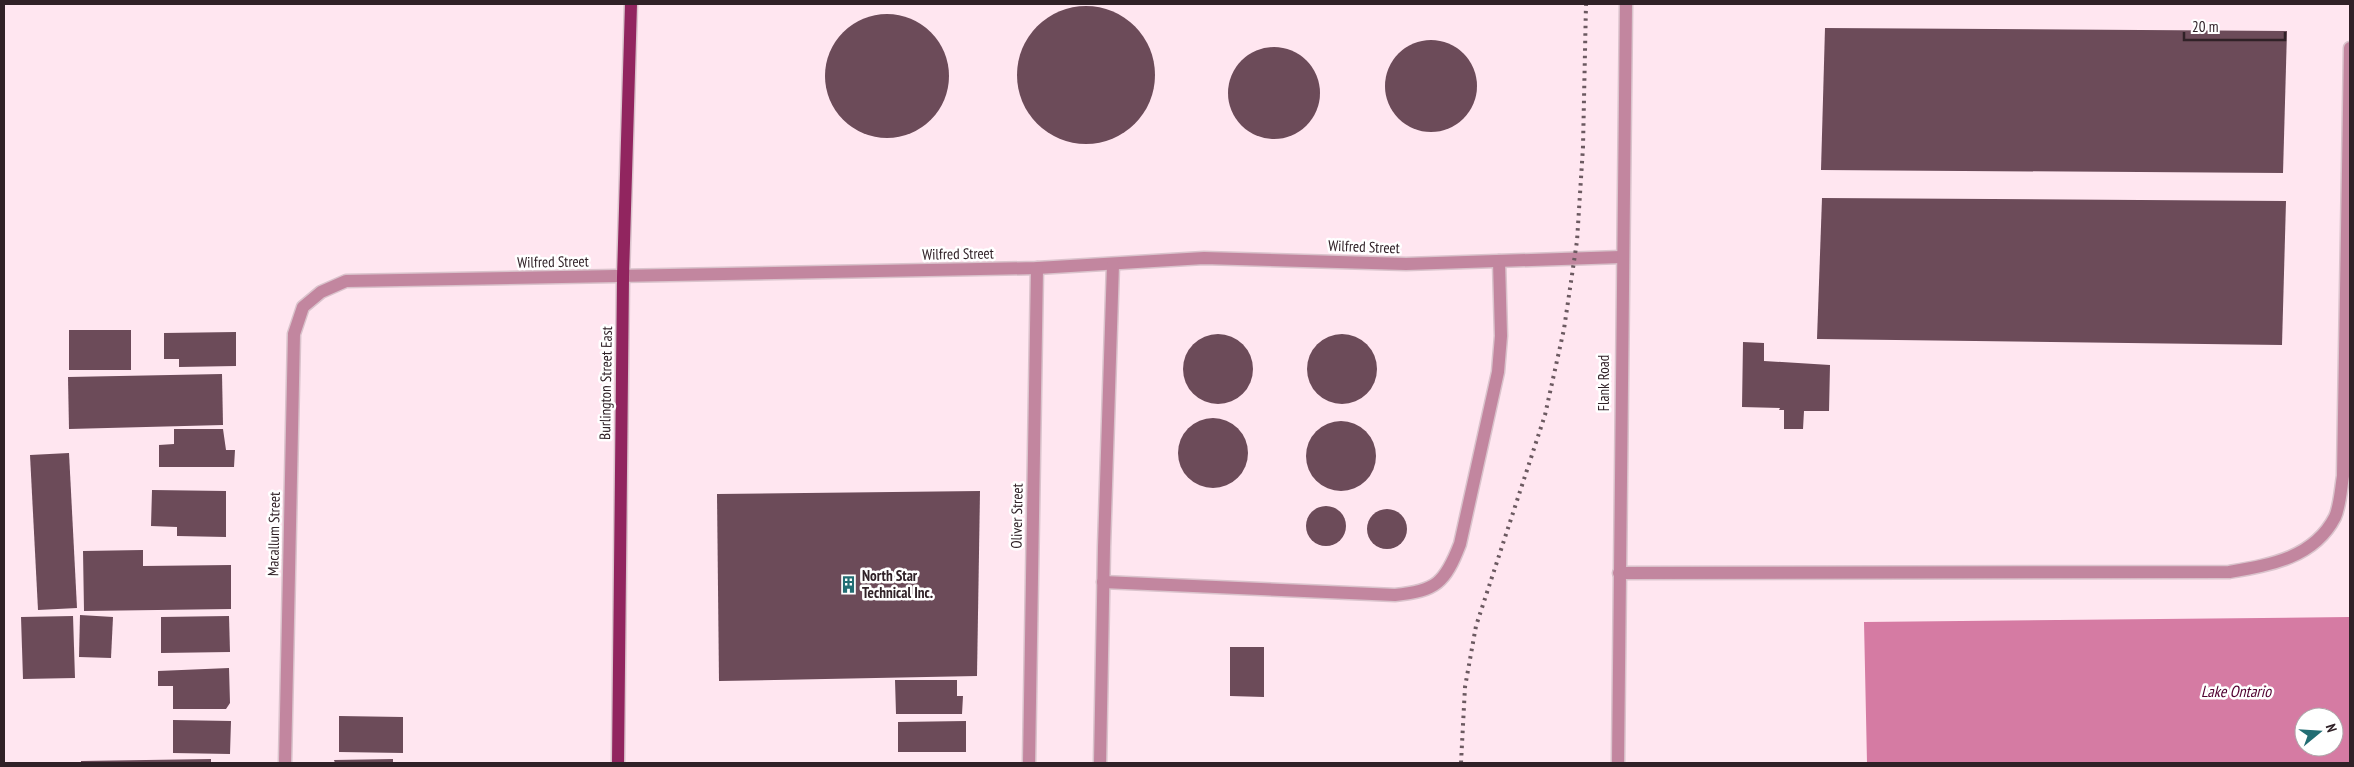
<svg xmlns="http://www.w3.org/2000/svg" width="2354" height="767" viewBox="0 0 2354 767" font-family="'PT Sans Narrow',sans-serif">
<style>
.water{fill:#d57ba3;fill-rule:evenodd}
.building{fill:#6c4b59}
.lines{fill:none;stroke-linecap:round;stroke-linejoin:round}
.minor-casing{stroke:#dac3cc;stroke-width:15}
.major-casing{stroke:#dac3cc;stroke-width:15}
.minor{stroke:#c2869f;stroke-width:12}
.major{stroke:#91255f;stroke-width:12}
.rail{stroke:#6b5960;stroke-width:4;stroke-dasharray:2.5 5;stroke-linecap:butt}
.labels{text-anchor:middle;stroke-width:5;stroke-linejoin:round;paint-order:stroke}
.street-label{font-size:15px;fill:#302127;stroke:#fff}
.poi-label{font-size:15px;font-weight:bold;fill:#302127;stroke:#fff;text-anchor:start}
.water-label{font-size:16px;font-style:italic;fill:#510030;stroke:#fff}
</style>
<rect width="100%" height="100%" fill="#ffe6f0"/>
<path class="water" d="M2350,617V763H1867L1864,622ZM2304,717H2334V747H2304Z"/>
<g class="building">
<circle cx="1086" cy="75" r="69"/>
<circle cx="887" cy="76" r="62"/>
<path d="M1825,28L2287,31L2283,173L1821,170Z"/>
<circle cx="1431" cy="86" r="46"/>
<circle cx="1274" cy="93" r="46"/>
<path d="M1822,198L2286,201L2282,345L1817,339Z"/>
<rect x="69" y="330" width="62" height="40"/>
<path d="M236,332V366L179,367V359H164V333Z"/>
<circle cx="1218" cy="369" r="35"/>
<circle cx="1342" cy="369" r="35"/>
<path d="M1743,342L1764,343V361L1830,365L1829,411H1804L1803,429H1784V410H1779L1780,408L1742,407Z"/>
<path d="M222,374L223,425L69,429L68,377Z"/>
<circle cx="1213" cy="453" r="35"/>
<circle cx="1341" cy="456" r="35"/>
<path d="M174,429H223L226,450H235L234,467H159V445L174,444Z"/>
<path d="M69,453L77,608L38,610L30,455Z"/>
<path d="M152,490L226,491V537L177,536V527L151,526Z"/>
<path d="M980,491L977,676L719,681L717,494Z"/>
<circle cx="1326" cy="526" r="20"/>
<circle cx="1387" cy="529" r="20"/>
<path d="M143,550V566L231,565V609L84,611L83,551Z"/>
<path d="M80,615L113,617L111,658L79,657Z"/>
<path d="M73,616L75,678L23,679L21,617Z"/>
<path d="M229,616L230,652L161,653V617Z"/>
<path d="M1230,647H1264V697L1230,696Z"/>
<path d="M229,668L230,703L226,709H173V686H158V671Z"/>
<path d="M895,680H957V696H963L962,714H896Z"/>
<path d="M339,716L403,717V753L339,752Z"/>
<path d="M173,720L231,721L230,754L173,753Z"/>
<path d="M966,721V752H898V722Z"/>
<path d="M211,759V763H81V761Z"/>
<path d="M393,759V763H335L334,760Z"/>
</g>
<g class="lines">
<defs>
<g id="minor">
<path d="M1619,573L2229,572C2270,565 2314,558 2335,517C2340,506 2341,488 2343,476L2350,48"/>
<path d="M1103,582L1395,595C1436,591 1445,583 1460,544L1498,372L1501,336L1499,261"/>
<path d="M285,763L294,334L303,307L321,292L346,281L1037,268L1204,258L1406,264L1621,257"/>
<path d="M1029,763L1037,268"/>
<path d="M1100,763L1104,547L1113,264"/>
<path d="M1618,763L1626,4"/>
</g>
<path id="major" d="M618,763L623,277L631,4"/>
</defs>
<use href="#minor" class="minor-casing"/>
<use href="#major" class="major-casing"/>
<use href="#minor" class="minor"/>
<use href="#major" class="major"/>
<path class="rail" d="M1461,763L1465,687L1476,626L1545,415L1564,329L1577,241L1583,147L1586,4"/>
</g>
<defs>
<symbol id="building-bare" viewBox="-9 -9 18 18"><path d="M-4-6H4V6H1V3H-1V6H-4ZM-2.5-4.3h1.7v1.8h-1.7ZM.8-4.3h1.7v1.8H.8ZM-2.5-1h1.7V.8h-1.7ZM.8-1h1.7V.8H.8Z" fill="#226d73" stroke="#fff" stroke-width="2.5" paint-order="stroke"/></symbol>
</defs>
<g fill-rule="evenodd">
<use href="#building-bare" x="836" y="572" width="25" height="25"/>
</g>
<g class="labels">
<g class="street-label">
<text transform="translate(1364 247) rotate(2)" y="5">Wilfred Street</text>
<text transform="translate(958 254) rotate(-1)" y="5">Wilfred Street</text>
<text transform="translate(553 262) rotate(-1)" y="5">Wilfred Street</text>
<text transform="translate(606 383) rotate(-89)" y="5">Burlington Street East</text>
<text transform="translate(1604 383) rotate(-90)" y="5">Flank Road</text>
<text transform="translate(1017 516) rotate(-89)" y="5">Oliver Street</text>
<text transform="translate(274 534) rotate(-89)" y="5">Macallum Street</text>
</g>
<g class="poi-label">
<text x="862" y="581">North Star<tspan x="862" dy="17">Technical Inc.</tspan></text>
</g>
<g class="water-label">
<text x="2236" y="697">Lake Ontario</text>
</g>
</g>
<rect width="2354" height="767" fill="none" stroke="#302127" stroke-width="10"/>
<g transform="translate(2319 732) rotate(72)"><circle r="24" fill="#ffffff" stroke="#aca6a9"/>
<path d="M0-4L9 19L0 12L-9 19Z" fill="#226d73"/>
<text y="-8" font-size="14" font-weight="bold" text-anchor="middle" fill="#302127">N</text>
</g>
<path d="M2184 32v8h101v-8" fill="none" stroke="#302127" stroke-width="2.5"/>
<text x="2192" y="32" font-size="15" fill="#302127" stroke="#ffffff" stroke-width="4" paint-order="stroke">20 m</text>
</svg>
